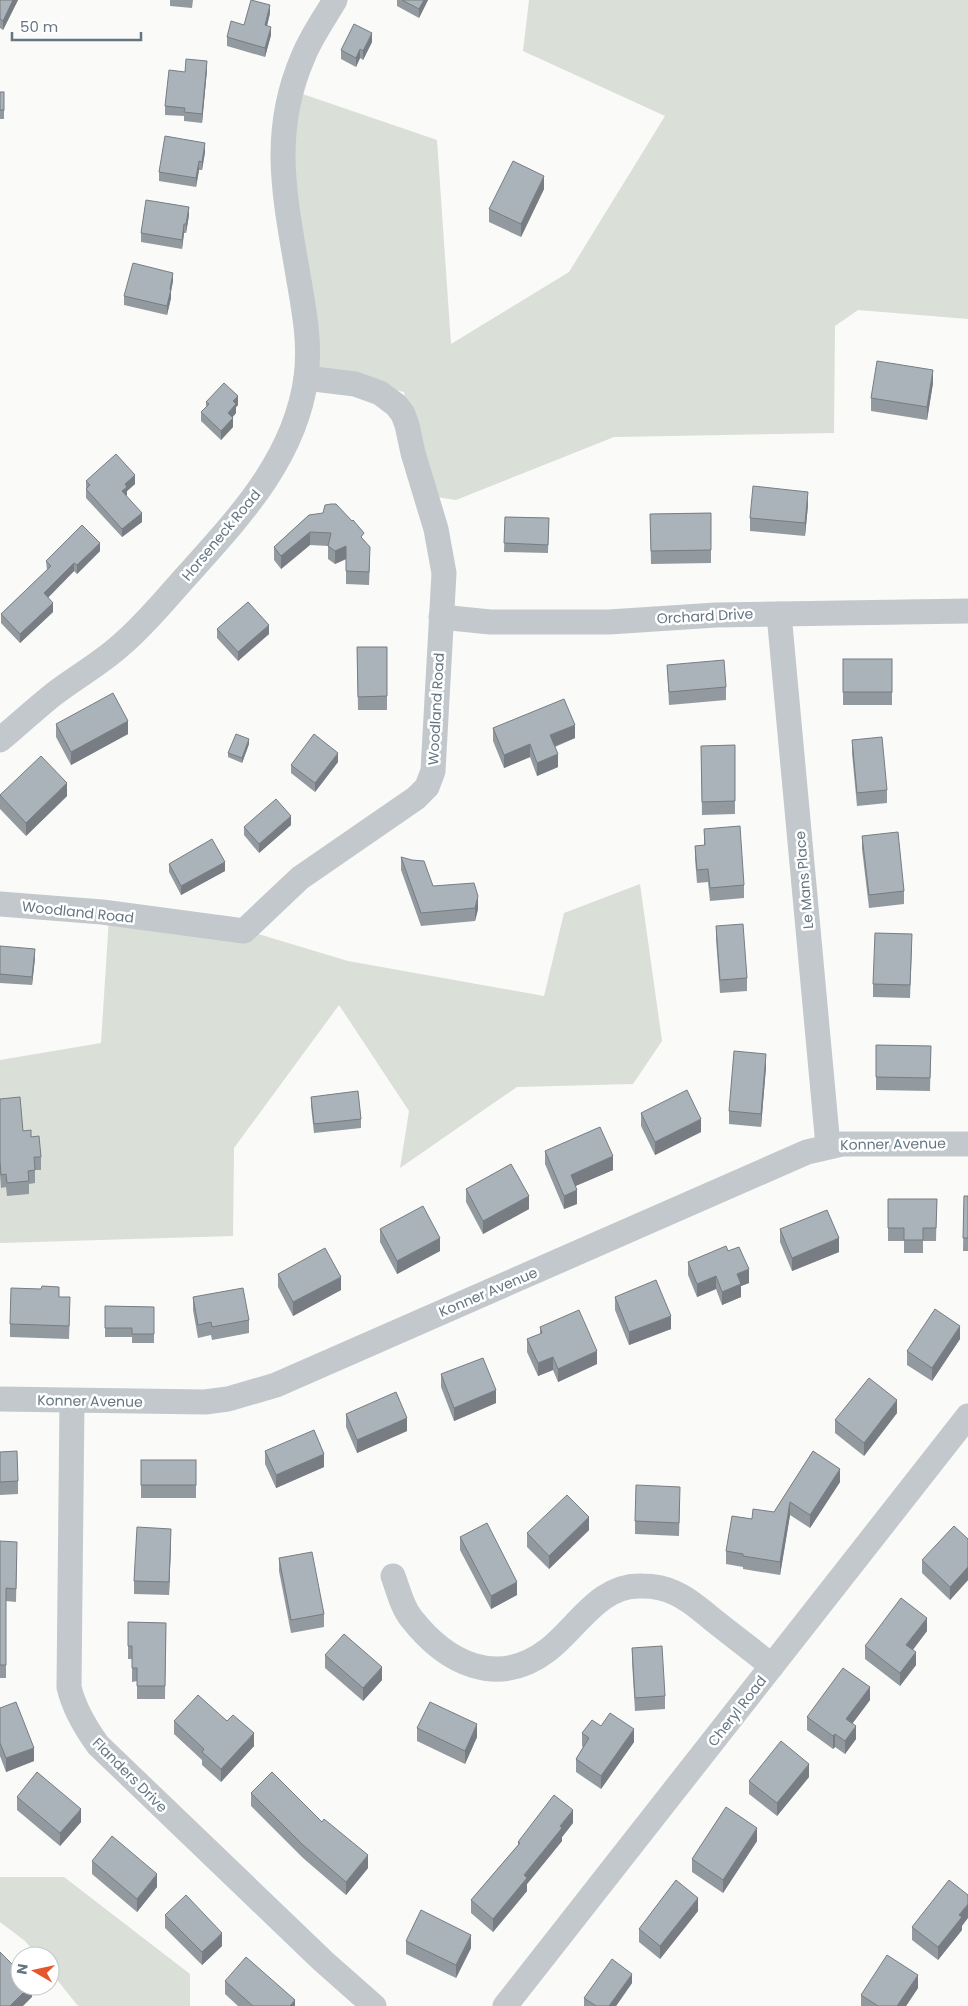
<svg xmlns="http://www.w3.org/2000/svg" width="968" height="2006" viewBox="0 0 968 2006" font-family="Poppins,sans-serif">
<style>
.green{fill:#dadfd7}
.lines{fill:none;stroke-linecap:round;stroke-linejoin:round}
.minor{stroke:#c3c8cc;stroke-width:25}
.wall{fill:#929a9f}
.shaded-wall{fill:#777d82}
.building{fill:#aab3b9;stroke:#777d82}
.labels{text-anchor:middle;stroke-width:5;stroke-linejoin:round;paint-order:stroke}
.street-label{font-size:14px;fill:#657683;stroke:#fff}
</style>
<rect width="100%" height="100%" fill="#fafaf8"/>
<g class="green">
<path d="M529,0H968V319L858,310L835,326L834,433L614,437L456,500L423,495L404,392L307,370L288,89L437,140L451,344L569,272L665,116L523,51Z"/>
<path d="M640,884L662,1041L633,1084L517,1087L400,1168L409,1111L339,1005L234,1148L233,1236L0,1243V1060L101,1043L109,918L238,928L348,961L544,996L564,913Z"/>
<path d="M0,1877H64L190,1974V2006H78L50,1971V1956H38L25,1941L0,1922Z"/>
</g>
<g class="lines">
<g class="minor">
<path d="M779,614L828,1146"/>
<path d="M441,617L490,622H609L716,615L968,611"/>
<path d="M0,740C18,725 35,709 54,694C76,677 100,664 121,645C147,623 168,596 191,571C242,514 295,457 306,378C311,341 303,305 297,269C284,193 271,131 303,57C311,37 324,19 335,0"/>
<path d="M0,904L102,912L244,931L300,878L416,798L427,787L433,771L444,573L436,529L413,453L407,425L403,414L396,405L380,393L355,384L306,378"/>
<path d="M0,1399L205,1402L228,1399L276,1385L807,1152L842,1144H968"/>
<path d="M72,1401L69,1687C74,1709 85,1727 98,1745L323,1961L374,2006"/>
<path d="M393,1576C398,1589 402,1607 411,1618C446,1663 497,1689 548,1650C578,1627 599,1584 642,1586C653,1586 665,1588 675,1593C689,1599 701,1610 712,1619C732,1635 752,1650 772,1666"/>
<path d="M505,2006L968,1416"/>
</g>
</g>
<g class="wall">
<path d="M0,0H18L3,30L0,28Z"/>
<path d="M170,0H193L192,8L170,6Z"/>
<path d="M397,0H428L419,18L397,6Z"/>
<path d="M270,13L267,26L271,35L265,57L227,46V37L244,25Z"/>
<path d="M372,42L363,60L360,58L356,67L341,59V50Z"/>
<path d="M207,70L202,123L184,121V116L165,115V106L185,72Z"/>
<rect x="0" y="92" width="4" height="27"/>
<path d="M205,152L202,170H199L196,187L159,181V172Z"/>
<path d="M544,189L521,237L489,222V209Z"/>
<path d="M189,215L186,233H184L182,249L141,242V233Z"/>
<path d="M173,281L171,291V298L167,315L124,305V296Z"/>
<path d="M933,383L927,420L871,411V398Z"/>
<path d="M206,402L238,405L236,407V413L232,418L233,427L221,440L201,421V412L206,407Z"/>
<path d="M86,481L135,484L127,491V495L126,496L142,522L122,537L86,498Z"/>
<path d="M808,505L805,536L750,531V518Z"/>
<path d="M711,513V563L651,564L650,514Z"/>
<path d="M309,515L364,540L370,560L369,585L346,584V559L335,564L328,559V546L310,545L281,569L274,560V547Z"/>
<path d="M505,517L549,518L548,553L504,552Z"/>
<path d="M100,551L77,574L74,571L48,597L53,612L20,643L1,623V614L47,570L46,561Z"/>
<path d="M217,629L269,634L238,661L217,638Z"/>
<path d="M357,647H387V710H358Z"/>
<rect x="843" y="659" width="49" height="46"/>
<path d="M667,665L726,687V700L669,705Z"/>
<path d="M56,724L128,734L71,765L56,737Z"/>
<path d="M493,728L575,738L555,747L558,767L537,776L530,757L504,768L493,741Z"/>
<path d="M852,740L887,790V803L857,806L852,753Z"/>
<path d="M249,744L242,763L228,757V753Z"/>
<path d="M735,745V814L702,815L701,746Z"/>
<path d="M338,762L315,792L291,773V765Z"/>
<path d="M0,795L67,796L26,836L0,809Z"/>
<path d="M291,825L259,853L244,835V827Z"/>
<path d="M704,829L744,885V898L710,901L708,882L697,883L695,859V846L704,845Z"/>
<path d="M862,836L904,891V904L869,908L862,849Z"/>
<path d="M401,857L433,886L478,909L475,921L421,926L401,870Z"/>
<path d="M169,864L225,871L181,895L169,872Z"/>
<path d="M716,926L747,978V991L720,993L716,939Z"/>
<path d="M0,946L35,958L32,985L0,983Z"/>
<path d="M912,947L910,998L873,997V984Z"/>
<path d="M876,1045L931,1046L930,1091L876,1090Z"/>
<path d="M766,1067L761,1127L729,1124V1111Z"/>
<path d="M311,1097L361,1119V1128L314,1133L311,1106Z"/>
<path d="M0,1099L23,1131L31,1137L41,1157V1170H35V1183L29,1184V1194L7,1196L6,1187L1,1188L0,1174Z"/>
<path d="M641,1113L701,1132L655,1155L641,1126Z"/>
<path d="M545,1151L613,1170L575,1186L577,1204L564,1209L545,1164Z"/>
<path d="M466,1189L529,1209L483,1234L466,1202Z"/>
<path d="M964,1196H968V1251H963Z"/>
<path d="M888,1199H937L936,1241H923V1253H904V1241H888Z"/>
<path d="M380,1229L440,1251L397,1274L380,1242Z"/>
<path d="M780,1229L839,1252L792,1271L780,1242Z"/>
<path d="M728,1251L749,1283L741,1286V1297L722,1305L716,1289L697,1297L688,1275V1262Z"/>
<path d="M278,1274L341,1290L293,1316L278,1287Z"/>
<path d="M59,1297L70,1310L69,1339L10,1337V1324Z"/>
<path d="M193,1297L249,1320V1333L212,1340L211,1335L198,1338L193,1310Z"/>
<path d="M615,1297L671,1329L629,1345L615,1310Z"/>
<path d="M105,1306L154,1307V1343H132V1337H105Z"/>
<path d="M540,1327L597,1364L558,1382L553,1370L538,1376L527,1352V1339L540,1334Z"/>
<path d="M960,1339L932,1381L907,1365V1351Z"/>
<path d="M441,1374L496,1403L454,1421L441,1387Z"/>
<path d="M897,1413L864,1456L835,1433V1420Z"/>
<path d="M346,1414L407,1431L357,1453L346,1427Z"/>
<path d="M265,1451L324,1467L276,1488L265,1464Z"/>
<path d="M813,1451L840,1482L810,1528L790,1515L780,1575L743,1569V1567L726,1564V1551L752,1519L774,1512Z"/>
<path d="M0,1452L18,1481V1494L0,1495Z"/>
<rect x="141" y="1460" width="55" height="38"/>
<path d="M680,1500L679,1536L635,1534V1521Z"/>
<path d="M589,1530L549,1569L527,1547V1533Z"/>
<path d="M460,1537L517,1595L491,1609L460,1550Z"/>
<path d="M968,1539V1580L950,1600L922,1573V1560Z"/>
<path d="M0,1541L17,1555L16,1602L6,1601V1678H0Z"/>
<path d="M171,1542L169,1595L134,1594V1581Z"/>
<path d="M279,1558L324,1614V1627L291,1633L279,1571Z"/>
<path d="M128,1622L166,1623L165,1699H137V1681L132,1682V1659H128Z"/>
<path d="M927,1631L913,1650L916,1665L900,1686L865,1659V1646Z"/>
<path d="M632,1648L665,1696V1709L635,1711L632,1661Z"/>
<path d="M325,1655L382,1680L363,1701L325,1668Z"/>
<path d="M870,1700L852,1724L856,1739L845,1754L835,1747L833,1749L807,1730V1717Z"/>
<path d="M0,1708L34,1761L6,1772L0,1756Z"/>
<path d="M174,1721L254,1746L221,1782L202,1765V1760L174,1734Z"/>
<path d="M601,1726L634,1742L601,1789L576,1772V1759L583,1747L582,1746V1733Z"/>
<path d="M417,1728L477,1737L465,1764L417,1741Z"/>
<path d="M809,1777L777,1816L749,1794V1781Z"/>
<path d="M251,1793L368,1868L346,1895L303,1858L251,1806Z"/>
<path d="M17,1797L81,1822L60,1846L17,1810Z"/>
<path d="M573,1823L562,1837V1841L527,1884V1891L493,1932L471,1913V1900L518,1845V1842Z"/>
<path d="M757,1841L723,1893L692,1872V1859Z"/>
<path d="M92,1861L157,1887L137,1912L92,1874Z"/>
<path d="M698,1911L660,1959L639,1942V1929Z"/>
<path d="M165,1915L222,1946L202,1965L165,1928Z"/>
<path d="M962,1926V1930L938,1960L912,1940V1927Z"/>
<path d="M406,1941L471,1948L456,1978L406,1954Z"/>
<path d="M225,1981L295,2006H238L225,1994Z"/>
<path d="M632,1983L616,2006H584V1998Z"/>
<path d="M918,1988L906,2006H861V1995Z"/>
</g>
<g class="shaded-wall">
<path d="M13,0H18L3,30V21Z"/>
<path d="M424,0H428L419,18V9Z"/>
<path d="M270,5V13L265,34V25Z"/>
<path d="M271,27V35L265,57V48Z"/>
<path d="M372,33V42L363,60V51Z"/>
<path d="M360,49V58L356,67V58Z"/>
<path d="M207,61V70L202,123V114Z"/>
<path d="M205,143V152L202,170V162Z"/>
<path d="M199,161V170L196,187V178Z"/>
<path d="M544,176V189L521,237V224Z"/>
<path d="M189,207V215L186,233V224Z"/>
<path d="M184,224V233L182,249V240Z"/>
<path d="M173,273V281L171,291V298L167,315V306Z"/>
<path d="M933,370V383L927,420V407Z"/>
<path d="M238,396V405L236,407V413L228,422V413L233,401Z"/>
<path d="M233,418V427L221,440V431Z"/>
<path d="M135,475V484L127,491V495L122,500V491L125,484Z"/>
<path d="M808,492V505L805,536V523Z"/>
<path d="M142,513V522L122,537V529Z"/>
<path d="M310,532V545L281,569V556Z"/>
<path d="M100,543V551L77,574V565Z"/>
<path d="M346,546V559L335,564V551Z"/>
<path d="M74,563V571L44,602V593Z"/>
<path d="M53,603V612L20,643V634Z"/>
<path d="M269,625V634L238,661V652Z"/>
<path d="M128,721V734L71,765V752Z"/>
<path d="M575,725V738L550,748V735Z"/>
<path d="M249,739V744L242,763V758Z"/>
<path d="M530,744V757L504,768V755Z"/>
<path d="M338,753V762L315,792V783Z"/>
<path d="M558,754V767L537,776V763Z"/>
<path d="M67,783V796L26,836V823Z"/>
<path d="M291,816V825L259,853V844Z"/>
<path d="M225,862V871L181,895V886Z"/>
<path d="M478,896V909L475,921V908Z"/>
<path d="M35,949V958L32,985V977Z"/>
<path d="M766,1054V1067L761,1127V1114Z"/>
<path d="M701,1119V1132L655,1155V1142Z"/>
<path d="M613,1156V1170L571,1188V1175Z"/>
<path d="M577,1190V1204L564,1209V1196Z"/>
<path d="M529,1196V1209L483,1234V1221Z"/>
<path d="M440,1238V1251L397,1274V1261Z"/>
<path d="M839,1238V1252L792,1271V1258Z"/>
<path d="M749,1269V1283L741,1286V1297L722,1305V1292L737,1274Z"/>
<path d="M716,1276V1289L697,1297V1284Z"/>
<path d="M341,1277V1290L293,1316V1302Z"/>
<path d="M671,1316V1329L629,1345V1332Z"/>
<path d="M960,1326V1339L932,1381V1368Z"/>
<path d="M597,1351V1364L558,1382V1369Z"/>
<path d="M553,1357V1370L538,1376V1363Z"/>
<path d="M496,1390V1403L454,1421V1408Z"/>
<path d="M897,1400V1413L864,1456V1443Z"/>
<path d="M407,1418V1431L357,1453V1440Z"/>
<path d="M324,1454V1467L276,1488V1475Z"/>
<path d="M840,1469V1482L810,1528V1515Z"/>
<path d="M790,1502V1515L780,1575V1562Z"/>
<path d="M589,1517V1530L549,1569V1556Z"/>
<path d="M171,1529V1542L169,1595V1582Z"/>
<path d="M968,1567V1580L950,1600V1587Z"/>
<path d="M517,1582V1595L491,1609V1596Z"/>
<path d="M927,1618V1631L906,1658V1645Z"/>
<path d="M916,1652V1665L900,1686V1673Z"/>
<path d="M382,1667V1680L363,1701V1688Z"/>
<path d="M870,1687V1700L846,1732V1719Z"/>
<path d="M477,1724V1737L465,1764V1751Z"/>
<path d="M856,1726V1739L845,1754V1741Z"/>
<path d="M634,1729V1742L601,1789V1776Z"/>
<path d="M254,1733V1746L221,1782V1769Z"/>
<path d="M835,1734V1747L833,1749V1736Z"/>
<path d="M34,1748V1761L6,1772V1758Z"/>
<path d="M809,1764V1777L777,1816V1803Z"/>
<path d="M81,1809V1822L60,1846V1833Z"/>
<path d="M573,1810V1823L562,1837V1841L527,1884V1891L493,1932V1919L560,1826Z"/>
<path d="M757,1828V1841L723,1893V1880Z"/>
<path d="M368,1855V1868L346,1895V1882Z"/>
<path d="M157,1874V1887L137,1912V1899Z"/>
<path d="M698,1898V1911L660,1959V1946Z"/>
<path d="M968,1904V1918L962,1926V1930L938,1960V1947L959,1915Z"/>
<path d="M222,1933V1946L202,1965V1952Z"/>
<path d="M471,1935V1948L456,1978V1965Z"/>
<path d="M632,1974V1983L616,2006H609Z"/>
<path d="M918,1975V1988L906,2006H897Z"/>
<path d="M30,1986H32V1997L23,2006H10Z"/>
<path d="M295,2000V2006H290Z"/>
</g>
<g class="building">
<path d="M0,0H13L3,21L0,19Z"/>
<path d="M251,0L270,5L265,25L271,27L265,48L227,37L231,21L244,25Z"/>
<path d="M402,0H424L419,9Z"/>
<path d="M354,24L372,33L363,51L360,49L356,58L341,50Z"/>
<path d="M186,59L207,61L202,114L184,112L185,108L165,106L169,70L185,72Z"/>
<rect x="0" y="92" width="4" height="18"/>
<path d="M165,136L205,143L202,162L199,161L196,178L159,172Z"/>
<path d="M513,161L544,176L521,224L489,209Z"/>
<path d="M146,200L189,207L186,224H184L182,240L141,233Z"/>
<path d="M133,263L173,273L170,289H171L167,306L124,296Z"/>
<path d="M877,361L933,370L927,407L871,398Z"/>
<path d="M224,383L238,396L233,401L236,404L228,413L233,418L221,431L201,412L209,404L206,402Z"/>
<path d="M116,454L135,475L125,484L127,487L122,491L142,513L122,529L86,489L90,485L86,481Z"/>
<path d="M753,486L808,492L805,523L750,518Z"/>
<path d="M331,504H336L352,521L353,520L364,533L361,537L370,547L369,572L346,571V546L335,551L328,546L331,533L310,532L281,556L274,547L309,515L323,513L325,505Z"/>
<path d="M711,513V550L651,551L650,514Z"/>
<path d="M505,517L549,518L548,545L504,543Z"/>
<path d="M82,525L100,543L77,565L74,563L44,593L53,603L20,634L1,614L51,566L46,561Z"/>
<path d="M248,602L269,625L238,652L217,629Z"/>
<path d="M357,647H387V696L358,697Z"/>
<rect x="843" y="659" width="49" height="33"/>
<path d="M724,660L726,687L669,692L667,665Z"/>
<path d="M113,693L128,721L71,752L56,724Z"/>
<path d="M564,699L575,725L550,735L558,754L537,763L530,744L504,755L493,728Z"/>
<path d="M236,734L249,739L242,758L228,753Z"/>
<path d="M314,734L338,753L315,783L291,765Z"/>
<path d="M882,737L887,790L857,793L852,740Z"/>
<path d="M735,745V801L702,802L701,746Z"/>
<path d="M41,756L67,783L26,823L0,795Z"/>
<path d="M276,799L291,816L259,844L244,827Z"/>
<path d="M740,826L744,885L710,888L708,869L697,870L695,846L705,845L704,829Z"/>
<path d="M898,832L904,891L869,895L862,836Z"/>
<path d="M212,839L225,862L181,886L169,864Z"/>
<path d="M401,857L412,860L424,861L433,886L474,883L478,896L475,908L421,913Z"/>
<path d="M743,924L747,978L720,980L716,926Z"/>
<path d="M875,933L912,934L910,985L873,984Z"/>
<path d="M0,946L35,949L32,977L0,974Z"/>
<path d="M876,1045L931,1046L930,1078L876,1077Z"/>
<path d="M734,1051L766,1054L761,1114L729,1111Z"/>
<path d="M687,1090L701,1119L655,1142L641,1113Z"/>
<path d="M358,1091L361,1119L314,1124L311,1097Z"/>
<path d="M20,1097L23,1131L31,1130V1137L39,1136L41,1157H34L35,1170L28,1171L29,1181L7,1183L6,1174L1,1175L0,1161V1099Z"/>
<path d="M600,1127L613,1156L571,1175L577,1190L564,1196L545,1151Z"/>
<path d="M511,1164L529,1196L483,1221L466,1189Z"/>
<path d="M964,1196H968V1238H963Z"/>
<path d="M888,1199H937L936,1228H923V1240H904V1228H888Z"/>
<path d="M423,1206L440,1238L397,1261L380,1229Z"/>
<path d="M827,1210L839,1238L792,1258L780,1229Z"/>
<path d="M726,1246L728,1251L739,1247L749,1269L737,1274L741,1284L722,1292L716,1276L697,1284L688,1262Z"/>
<path d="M325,1248L341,1277L293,1302L278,1274Z"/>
<path d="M656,1280L671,1316L629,1332L615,1297Z"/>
<path d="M42,1286L59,1287V1297H70L69,1326L10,1324L11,1288L41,1289Z"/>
<path d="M243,1288L249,1320L212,1327L211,1322L198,1325L193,1297Z"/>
<path d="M105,1306L154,1307V1334H132V1328H105Z"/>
<path d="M935,1309L960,1326L932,1368L907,1351Z"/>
<path d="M579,1310L597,1351L558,1369L553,1357L538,1363L527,1339L542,1333L540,1327Z"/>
<path d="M483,1358L496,1390L454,1408L441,1374Z"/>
<path d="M869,1378L897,1400L864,1443L835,1420Z"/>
<path d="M396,1392L407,1418L357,1440L346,1414Z"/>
<path d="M314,1430L324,1454L276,1475L265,1451Z"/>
<path d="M17,1451L18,1481L0,1482V1452Z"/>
<path d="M813,1451L840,1469L810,1515L790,1502L780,1562L743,1556V1554L726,1551L732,1516L752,1519L753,1509L774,1512Z"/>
<rect x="141" y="1460" width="55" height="25"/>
<path d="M636,1485L680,1487L679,1523L635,1521Z"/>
<path d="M567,1495L589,1517L549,1556L527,1533Z"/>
<path d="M487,1523L517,1582L491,1596L460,1537Z"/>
<path d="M954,1526L968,1539V1567L950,1587L922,1560Z"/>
<path d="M137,1527L171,1529L169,1582L134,1581Z"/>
<path d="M0,1541L17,1542L16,1589L6,1588V1665H0Z"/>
<path d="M312,1552L324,1614L291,1620L279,1558Z"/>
<path d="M901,1598L927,1618L906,1645L916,1652L900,1673L865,1646Z"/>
<path d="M128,1622L166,1623L165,1686H137V1668H132V1646H128Z"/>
<path d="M344,1634L382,1667L363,1688L325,1655Z"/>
<path d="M662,1646L665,1696L635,1698L632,1648Z"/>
<path d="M843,1668L870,1687L846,1719L856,1726L845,1741L835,1734L833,1736L807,1717Z"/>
<path d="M198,1695L227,1721L233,1715L254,1733L221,1769L202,1752L204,1749L174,1721Z"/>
<path d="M16,1702L34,1748L6,1758L0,1743V1708Z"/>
<path d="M430,1702L477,1724L465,1751L417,1728Z"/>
<path d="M610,1713L634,1729L601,1776L576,1759L589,1738L582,1733L592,1720L601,1726Z"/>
<path d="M781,1741L809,1764L777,1803L749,1781Z"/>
<path d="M37,1772L81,1809L60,1833L17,1797Z"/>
<path d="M272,1772L322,1822L324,1819L368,1855L346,1882L303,1845L251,1793Z"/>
<path d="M554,1795L573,1810L560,1826L562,1828L524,1875L527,1878L493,1919L471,1900L520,1843L518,1842Z"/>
<path d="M726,1807L757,1828L723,1880L692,1859Z"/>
<path d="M112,1836L157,1874L137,1899L92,1861Z"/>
<path d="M676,1880L698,1898L660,1946L639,1929Z"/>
<path d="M949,1880L968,1895V1904L959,1915L962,1917L938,1947L912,1927Z"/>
<path d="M186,1895L222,1933L202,1952L165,1915Z"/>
<path d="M421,1910L471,1935L456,1965L406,1941Z"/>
<path d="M0,1952L20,1972V1986H30L10,2006H0Z"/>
<path d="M887,1955L918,1975L897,2006H878L861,1995Z"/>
<path d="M246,1957L295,2000L290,2006H253L225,1981Z"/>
<path d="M612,1959L632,1974L609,2006H596L584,1998Z"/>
</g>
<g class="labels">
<g class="street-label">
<text transform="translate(221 535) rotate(-50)" y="5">Horseneck Road</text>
<text transform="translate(705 616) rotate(-3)" y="5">Orchard Drive</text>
<text transform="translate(436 709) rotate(-87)" y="5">Woodland Road</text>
<text transform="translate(804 880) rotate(-95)" y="5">Le Mans Place</text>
<text transform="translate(78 912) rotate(6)" y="5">Woodland Road</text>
<text transform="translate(893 1144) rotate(-1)" y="5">Konner Avenue</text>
<text transform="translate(488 1292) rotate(-23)" y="5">Konner Avenue</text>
<text transform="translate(90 1401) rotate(1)" y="5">Konner Avenue</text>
<text transform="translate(737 1711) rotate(-52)" y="5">Cheryl Road</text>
<text transform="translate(130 1775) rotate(45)" y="5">Flanders Drive</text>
</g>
</g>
<g transform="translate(35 1971) rotate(279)"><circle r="24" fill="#ffffff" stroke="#c1c8cd"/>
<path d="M0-4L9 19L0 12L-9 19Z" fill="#e4572e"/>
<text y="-8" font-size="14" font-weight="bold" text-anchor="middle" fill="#657683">N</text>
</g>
<path d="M12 32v8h129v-8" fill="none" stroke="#657683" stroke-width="2.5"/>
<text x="20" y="32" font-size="15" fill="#657683" stroke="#ffffff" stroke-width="4" paint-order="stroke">50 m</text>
</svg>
